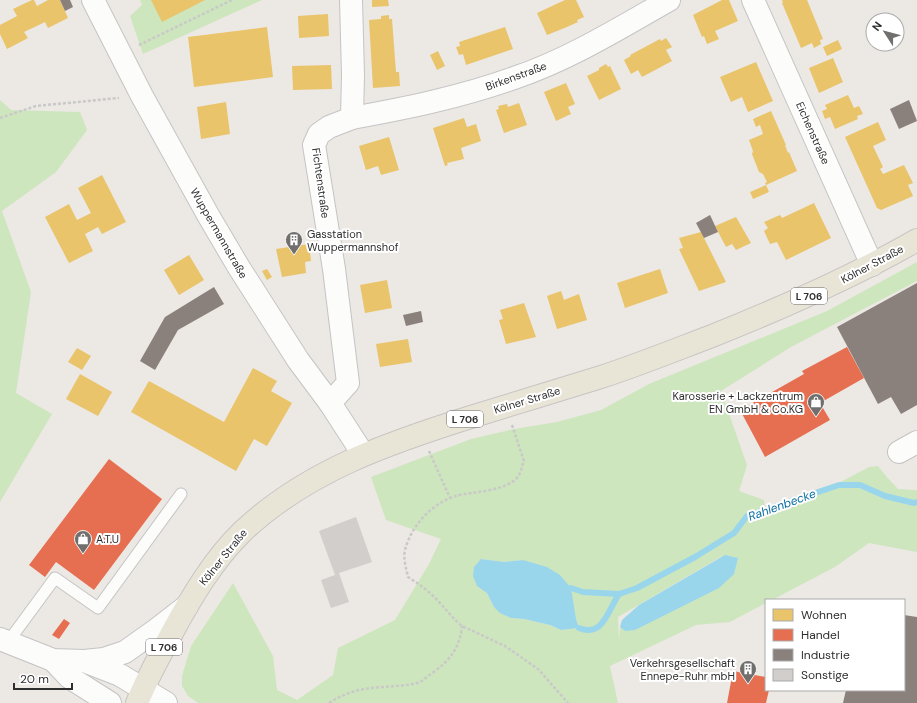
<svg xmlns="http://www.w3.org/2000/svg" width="917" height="703" viewBox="0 0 917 703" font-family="'DM Sans',sans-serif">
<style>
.green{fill:#cee6be;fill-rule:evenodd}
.water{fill:#99d6ec}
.homes{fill:#e9c46a}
.shops{fill:#e76f51}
.industry{fill:#8a817c}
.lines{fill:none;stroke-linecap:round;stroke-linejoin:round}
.stream{stroke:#99d6ec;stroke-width:6}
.building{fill:#d1cecb}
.lane-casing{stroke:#c5c4c5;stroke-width:13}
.street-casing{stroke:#c5c4c5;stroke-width:24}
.primary-casing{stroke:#c6c5c4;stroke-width:24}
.path{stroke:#c9c9c8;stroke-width:2.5;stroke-dasharray:3 2;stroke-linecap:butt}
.lane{stroke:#fcfcfb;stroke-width:11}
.street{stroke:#fcfcfb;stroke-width:22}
.primary{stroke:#e8e4d6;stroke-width:22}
.labels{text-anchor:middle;stroke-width:4;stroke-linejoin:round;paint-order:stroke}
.shield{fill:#fff;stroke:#6d6d6d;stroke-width:1}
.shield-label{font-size:10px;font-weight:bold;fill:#2e2e2e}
.street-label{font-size:11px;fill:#2e2e2e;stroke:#fff}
.poi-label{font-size:11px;fill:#2e2e2e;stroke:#fff;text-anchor:start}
.water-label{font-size:12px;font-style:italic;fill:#0d6fa3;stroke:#fff}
</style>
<rect width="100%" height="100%" fill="#ece8e4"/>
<g class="green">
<path d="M140,0H262L143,54L130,16L142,5Z"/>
<path d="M0,100L11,110L80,112L87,130L56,172L2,211L31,292L16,393L52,414L0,502Z"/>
<path d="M917,262V281L791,347L721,391L747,465L739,491L764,500L765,511L816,495L869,467L878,466L886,476L898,489L917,490V552L869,543L835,567L772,600H766V603L730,622L696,625L610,666L618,703H198L188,696L182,686V676L191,646L233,583L273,656L277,690L297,700L333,675L338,648L395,620L429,564L441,539L386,520L371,477L471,439L514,429L557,422L601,410L649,384L827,311ZM724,555L625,631L620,627L619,640L618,617ZM481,559L504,562L523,560L576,619L578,628L561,630L550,625L524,619L511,618L494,607L487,593Z"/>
</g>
<g class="water">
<path d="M725,555L738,558L734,574L719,588L635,630L625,631L620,627L622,620L639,605Z"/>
<path d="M481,559L504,562L523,560L547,567L560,575L571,588L576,619L579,628L561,630L550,625L524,619L511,618L500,613L494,607L487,593L477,586L473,576L474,567Z"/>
</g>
<g class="homes">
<path d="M32,0H34L37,6L48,0H60L68,18L48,28L45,22L24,32L28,38L7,49L0,34V25L17,16L13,9Z"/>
<path d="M151,0H205L162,22Z"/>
<path d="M372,0H388L389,6L372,7Z"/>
<path d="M565,0H576L584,17L577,20L578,22L567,27L547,35L537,13Z"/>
<path d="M722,0H729L738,21L715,31L719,39L707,44L704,36L702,37L693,15Z"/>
<path d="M782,0H807L823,39L820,40L821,44L814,48L812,43L801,48L782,3H783Z"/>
<path d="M328,14L329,36L299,38L298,16Z"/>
<path d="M389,15V19H392L396,72H399L400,86L373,88L369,20L381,19V16Z"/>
<path d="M267,27L273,77L194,87L188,37Z"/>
<path d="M505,27L513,49L466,65L463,54L459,55L456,47L460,46L459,42Z"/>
<path d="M666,38L672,47L666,50L672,61L642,77L638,70L631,74L624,60L631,56L630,55L660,39L661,41Z"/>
<path d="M838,40L842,49L827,56L823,47Z"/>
<path d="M438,51L445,66L437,70L430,55Z"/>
<path d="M833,58L843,82L819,93L809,68Z"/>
<path d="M756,62L773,101L748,112L742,97L731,102L720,77Z"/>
<path d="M606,64L608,67L610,66L621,89L599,100L587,76L599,70V68Z"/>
<path d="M331,65L332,89L293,90L292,66Z"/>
<path d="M566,83L575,104L568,107L571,114L556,121L544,92Z"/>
<path d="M848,95L854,108L859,106L863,114L857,116L858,119L835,129L830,117L825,119L822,111L827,109L825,105Z"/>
<path d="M226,102L230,134L201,139L197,107Z"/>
<path d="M519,103L527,125L504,133L496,110L499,109L498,106L507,104L508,107Z"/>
<path d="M771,111L786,145H785L788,153L789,152L797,171L766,185L769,192L753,199L750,192L766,185L765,183L767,182L763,174L759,172L752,154L753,151L749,140L763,134L760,125L756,127L753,119Z"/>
<path d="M464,118L467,127L476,124L481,141L461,148L464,159L447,163L448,165L445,166L433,128Z"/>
<path d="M878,122L886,140L873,146L883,167L880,169L883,174L904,165L913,183L908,185L913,196L881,210L877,208L845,137Z"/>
<path d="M389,137L399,170L381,175L378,166L366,170L359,146Z"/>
<path d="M102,175L126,222L102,234L98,227L85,234L93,251L69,263L45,217L69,204L77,220L91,213L78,188Z"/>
<path d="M814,203L831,238L786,260L777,242L770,244L764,231L768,228L764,222L780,215L782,218Z"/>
<path d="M736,217L751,243L736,250L732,244L726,247L715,226Z"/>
<path d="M701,232L726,282L699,291L679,249L683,248L679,238Z"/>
<path d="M309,244L311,261L305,262L306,273L282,277L276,249Z"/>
<path d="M189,255L204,280L179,295L164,270Z"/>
<path d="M267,269L272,277L267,280L262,271Z"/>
<path d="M660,269L668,293L625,308L617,283Z"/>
<path d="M387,280L392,308L365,313L360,285Z"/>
<path d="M561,291L564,300L579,294L587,320L557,329L547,296Z"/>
<path d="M524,303L536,337L506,344L499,320L503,319L500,310Z"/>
<path d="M408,339L412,362L380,367L376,344Z"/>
<path d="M77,348L91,356L82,370L68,362Z"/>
<path d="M253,368L277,381L271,391L292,403L267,446L254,439L236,471L131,412L149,381L224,422Z"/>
<path d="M80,374L112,392L98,416L66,399Z"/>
</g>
<g class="shops">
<path d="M847,347L864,378L820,403L830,420L765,457L740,410L804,374L802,371Z"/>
<path d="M109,459L162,499L94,590L56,562L45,577L29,565Z"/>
<path d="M64,619L70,623L59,639L52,635Z"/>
<path d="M733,671L766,677V690H769L766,703H727Z"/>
</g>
<g class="industry">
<path d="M60,0H70L73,7L65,11Z"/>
<path d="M909,100L917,121L899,129L890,109Z"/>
<path d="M710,215L718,232L704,238L696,223Z"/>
<path d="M917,283V405L901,414L891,397L878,404L837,327Z"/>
<path d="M214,287L224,304L178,330L155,370L140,361L165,317Z"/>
<path d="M421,311L423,322L406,326L403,315Z"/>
<path d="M904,615L917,617V703H843L846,690H904Z"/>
</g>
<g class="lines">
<g class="stream">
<path d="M571,588L583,592L619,594L637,588L695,557L734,533L747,516L839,485H860L885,496L914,503L917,502"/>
<path d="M579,628C603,638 608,610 619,594"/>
</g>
</g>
<path class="building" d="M356,517L372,562L339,573L349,602L331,608L321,580L335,575L319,531Z"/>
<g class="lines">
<defs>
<path id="lane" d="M8,642L55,578L98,608L181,494"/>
<g id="street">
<path d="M93,0L142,96L208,215L238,266L298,360L330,403L363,454"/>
<path d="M753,0L872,265"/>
<path d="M352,118C407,108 461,97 514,78C568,60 620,28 669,0"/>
<path d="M330,403L348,383L334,269L314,145L319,134L329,127L352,118L353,75L351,0"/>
<path d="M899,452L917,442"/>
<path d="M0,639L53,660L84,661L104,659L125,652L156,630L187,606"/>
<path d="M53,660L69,677L110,703"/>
<path d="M84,661L120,675L166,703"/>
</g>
<path id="primary" d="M137,703C147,678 160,655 173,631C192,596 214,559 243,531C308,470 391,442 474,416C516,403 559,390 601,377C638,365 675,350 712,336C782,308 851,278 917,240"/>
</defs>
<use href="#lane" class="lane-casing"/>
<use href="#street" class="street-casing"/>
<use href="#primary" class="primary-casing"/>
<g class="path">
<path d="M139,45L232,0"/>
<path d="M0,118L36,106L119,98"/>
<path d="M512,425L524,461C522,466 521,471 519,475C509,492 472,491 456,496C432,503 411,526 405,550C403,558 406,568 408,577C419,584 429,591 438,601C446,609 453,619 462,626L505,646L538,669L568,703"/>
<path d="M429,451L450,498"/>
<path d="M329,703C346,692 362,688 383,687C395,686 408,686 420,682C424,680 428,676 432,673C450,661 460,647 462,626"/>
</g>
<use href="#lane" class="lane"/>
<use href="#street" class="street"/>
<use href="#primary" class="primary"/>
</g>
<defs>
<symbol id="building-pin" viewBox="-11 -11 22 30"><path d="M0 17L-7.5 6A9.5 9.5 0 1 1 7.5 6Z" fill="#706f6e" stroke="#fff"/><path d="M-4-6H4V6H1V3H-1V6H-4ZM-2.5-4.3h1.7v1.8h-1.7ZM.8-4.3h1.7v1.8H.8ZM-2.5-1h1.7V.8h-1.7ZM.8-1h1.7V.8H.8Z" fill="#fff"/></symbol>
<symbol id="shop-pin" viewBox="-11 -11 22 30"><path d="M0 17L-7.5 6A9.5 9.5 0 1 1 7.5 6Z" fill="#706f6e" stroke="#fff"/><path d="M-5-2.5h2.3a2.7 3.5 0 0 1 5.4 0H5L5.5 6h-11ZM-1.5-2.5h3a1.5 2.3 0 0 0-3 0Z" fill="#fff"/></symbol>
</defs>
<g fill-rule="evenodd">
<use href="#building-pin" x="284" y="230" width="20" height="27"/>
<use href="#shop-pin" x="806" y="392" width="20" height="27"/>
<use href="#shop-pin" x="73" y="529" width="20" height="27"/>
<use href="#building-pin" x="738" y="659" width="20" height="27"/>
</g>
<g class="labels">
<g class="shield">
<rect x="791" y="288" width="36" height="16" rx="3"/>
<rect x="447" y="411" width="36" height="16" rx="3"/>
<rect x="146" y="639" width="36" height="16" rx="3"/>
</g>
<g class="shield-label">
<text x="809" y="300">L 706</text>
<text x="465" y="423">L 706</text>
<text x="164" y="651">L 706</text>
</g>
<g class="street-label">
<text transform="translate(516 76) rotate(-20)" y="4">Birkenstraße</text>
<text transform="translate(813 133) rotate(66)" y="4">Eichenstraße</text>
<text transform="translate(321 183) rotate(82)" y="4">Fichtenstraße</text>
<text transform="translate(219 233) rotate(60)" y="4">Wuppermannstraße</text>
<text transform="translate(872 264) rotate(-28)" y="4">Kölner Straße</text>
<text transform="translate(527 400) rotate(-17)" y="4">Kölner Straße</text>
<text transform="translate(223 557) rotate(-51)" y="4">Kölner Straße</text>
</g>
<g class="poi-label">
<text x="307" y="238">Gasstation<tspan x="307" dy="13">Wuppermannshof</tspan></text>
<text x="803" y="400" text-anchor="end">Karosserie + Lackzentrum<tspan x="803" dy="13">EN GmbH &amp; Co.KG</tspan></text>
<text x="96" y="543">A.T.U</text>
<text x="735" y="667" text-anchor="end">Verkehrsgesellschaft<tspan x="735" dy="13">Ennepe-Ruhr mbH</tspan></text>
</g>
<g class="water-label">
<text transform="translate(782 505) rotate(-20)" y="4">Rahlenbecke</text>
</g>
</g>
<rect x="765" y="599" width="140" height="92" fill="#ffffff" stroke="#ababab"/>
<rect x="773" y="609" width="20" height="12" fill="#e9c46a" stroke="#ababab"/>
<text x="801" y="619" font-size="12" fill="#2e2e2e">Wohnen</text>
<rect x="773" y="629" width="20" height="12" fill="#e76f51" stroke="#ababab"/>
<text x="801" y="639" font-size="12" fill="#2e2e2e">Handel</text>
<rect x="773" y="649" width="20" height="12" fill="#8a817c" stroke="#ababab"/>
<text x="801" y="659" font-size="12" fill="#2e2e2e">Industrie</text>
<rect x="773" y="669" width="20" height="12" fill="#d1cecb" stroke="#ababab"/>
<text x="801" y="679" font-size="12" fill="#2e2e2e">Sonstige</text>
<g transform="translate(885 32) rotate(306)"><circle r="19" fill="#ffffff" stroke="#ababab"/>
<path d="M0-3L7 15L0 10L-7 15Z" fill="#706f6e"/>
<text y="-6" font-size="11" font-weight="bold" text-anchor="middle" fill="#2e2e2e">N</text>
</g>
<path d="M14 683v6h58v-6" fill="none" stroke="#2e2e2e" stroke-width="2"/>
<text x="20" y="683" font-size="12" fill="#2e2e2e" stroke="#ffffff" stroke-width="3" paint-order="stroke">20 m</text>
</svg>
